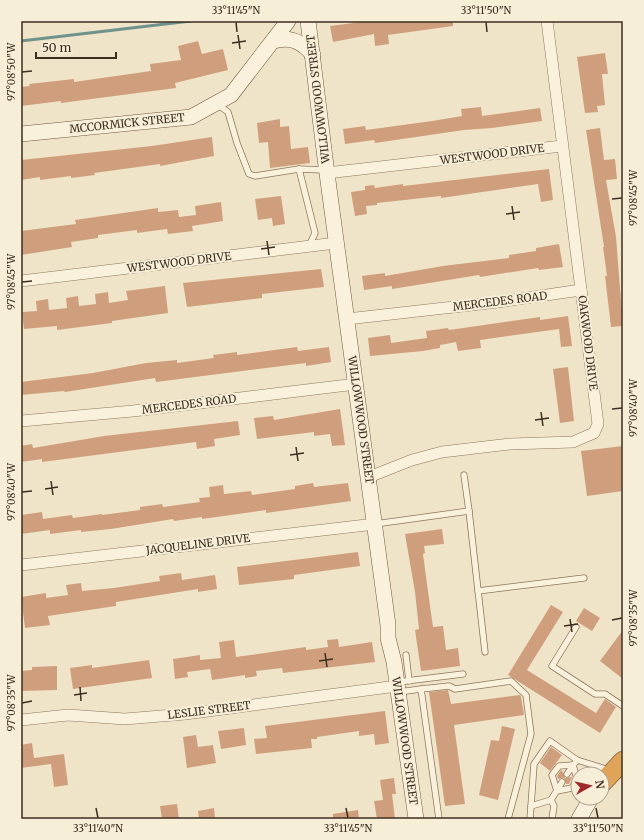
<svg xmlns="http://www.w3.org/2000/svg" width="644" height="840" viewBox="0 0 644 840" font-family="Merriweather,serif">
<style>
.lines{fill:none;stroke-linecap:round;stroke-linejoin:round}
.stream{stroke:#6f938a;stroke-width:3}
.building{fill:#cf9f7d}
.lane-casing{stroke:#8d765c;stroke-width:7}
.street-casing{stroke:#8d765c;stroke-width:12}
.secondary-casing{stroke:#6f573f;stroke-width:16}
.highway-casing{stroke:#5b4430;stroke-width:20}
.lane{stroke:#faf1dc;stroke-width:5.5}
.street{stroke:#faf1dc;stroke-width:11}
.secondary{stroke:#faf1dc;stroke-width:15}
.highway{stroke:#e0a458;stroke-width:19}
.ticks{fill:none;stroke:#3d2e20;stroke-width:1.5}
.labels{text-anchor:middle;stroke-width:4;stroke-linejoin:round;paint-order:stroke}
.street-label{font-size:11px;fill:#3d2e20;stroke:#f7eed8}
.neatline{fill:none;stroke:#3d2e20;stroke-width:1.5}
.ticks-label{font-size:10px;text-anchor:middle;fill:#3d2e20}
</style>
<rect width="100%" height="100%" fill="#f0e4c8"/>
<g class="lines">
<path class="stream" d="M21,41L191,21"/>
</g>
<g class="building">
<path d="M369,21H453V26L388,35L389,44L375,46L374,34L333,42L330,26Z"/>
<path d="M198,41L202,54L223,49L228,70L175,83L176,88L61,103V101L21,106V87L30,86L29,84L74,79V82L151,71L150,64L181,60L178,46Z"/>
<path d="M605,53L608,74H602L605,105L597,106L598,112L585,113L577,57Z"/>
<path d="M481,107L482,116L540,108L542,121L492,128L464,130L375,143L374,140L345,144L343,129L365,126L366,130L432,121L462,116L461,109Z"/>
<path d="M280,119V127L289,126L291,149L308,147L310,163L270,168L268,142L259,143L257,123Z"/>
<path d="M600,128L604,160L615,159L617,179L606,180L616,237L623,326L611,327L605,276H607L603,247H604L586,130Z"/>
<path d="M212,137L214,156L160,166V164L94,173L95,175L71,178V176L40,180V177L21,180V160L152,146Z"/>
<path d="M549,169L553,200L541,202L538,184L441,198V196L377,203V205L366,206L367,214L355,216L351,192L365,190V186L374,185L375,188L403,184V186Z"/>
<path d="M281,196L285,224L273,226L272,218L258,220L255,199Z"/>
<path d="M221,202L223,221L192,226L193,231L168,234L167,229L137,233V230L98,235V238L71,242L72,247L21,255V231L76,224L75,220L158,208V212L178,210L179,217L196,215L195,206Z"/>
<path d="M559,244L563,267L539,270L538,268L480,277L479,275L392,289V286L364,290L362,276L385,273V276L443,266L509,258V255L536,251V248Z"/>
<path d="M321,269L324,287L262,294V298L187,307L183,283Z"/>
<path d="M165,286L168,313L112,321V323L57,330V326L24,329L22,312L37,311L36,301L48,299L49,310L67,308L66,298L78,296L79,306L96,304L95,294L108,292L109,303L128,300L126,291Z"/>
<path d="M568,316L572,346L561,347L559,329L480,340L481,348L458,351L456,342L440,345V348L423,351L370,356L368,338L390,335L391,343L427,338L426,331L448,328L449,330L540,317V320Z"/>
<path d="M297,347L298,351L329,347L331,362L306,366V363L156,382L155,378L65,392L64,391L21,395V382L93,373L146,363L177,360V363L214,358L213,355L237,352V355Z"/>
<path d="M568,367L574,421L560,423L553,369Z"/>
<path d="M340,409L345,445L332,446L330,434L314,436V432L257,439L254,418L273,416L274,420Z"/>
<path d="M238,421L240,435L214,439L215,446L197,449L196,442L42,462V459L21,462V446L32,444L33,448L104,436Z"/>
<path d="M623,446V491L587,496L581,451Z"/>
<path d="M313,483L314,487L348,483L351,501L266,513V510L202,519V517L174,521L173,519L111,529L81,532V530L50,534V530L21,534V515L42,512L43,519L72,515L73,518L102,514V515L140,510V507L162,504L163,507L200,502L199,498L210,497L209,487L223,485L224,494L251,491L252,495L295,489V486Z"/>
<path d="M442,529L444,544L424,546L425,553L423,554L427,584L433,627L443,626L446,650L458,648L460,666L421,671L415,630L419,629L415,592L405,534Z"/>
<path d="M358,552L360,566L294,575V579L239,585L237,567Z"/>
<path d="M181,573L182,580L215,575L217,589L198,592V589L116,602V606L48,616L50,625L25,628L21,597L46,593V598L68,595L66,585L81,583L82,591L114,588L160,581L159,576Z"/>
<path d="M551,605L563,612L527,670L596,713L605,699L616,707L600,733L508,675Z"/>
<path d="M584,608L600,618L592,631L576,621Z"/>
<path d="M623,630V679L600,661Z"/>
<path d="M338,639L339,647L372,642L375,662L283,673L282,668L256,671L257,676L245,678V675L212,680L210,669L187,672L188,677L175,679L173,659L200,655V660L221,658L219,642L234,640L236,657L306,647V650L328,647L327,640Z"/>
<path d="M149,660L152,678L73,689L70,668L92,665V668Z"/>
<path d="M57,666V690L21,691V671L32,670V667Z"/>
<path d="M448,690L451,704L520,695L521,697L524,715L454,725L465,804L445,806L429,692Z"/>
<path d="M385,711L389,743L375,745L374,734L359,736V731L317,737V739H311L312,748L256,754L254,739L267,738L265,726Z"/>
<path d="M502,726L515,729L498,800L479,795L491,740L499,741Z"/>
<path d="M244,728L246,745L221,749L218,731Z"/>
<path d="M196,735L198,747L213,745L216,763L187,768L183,737Z"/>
<path d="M32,743L34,758L64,754L68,785L54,787L51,764L21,768V745Z"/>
<path d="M551,747L562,755L550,771L540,763Z"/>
<path d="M561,770L563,772L565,778L572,777L569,784H566L564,778L558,779L557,776Z"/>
<path d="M394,778L396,794H392L395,819H377L374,801L383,800L380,780Z"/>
<path d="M177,804L179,819H162L160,806Z"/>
<path d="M214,808L215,819H199L198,811Z"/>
<path d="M358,810L359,819H333V814Z"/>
</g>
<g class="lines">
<defs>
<g id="lane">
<path d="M217,104L228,112L237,143L249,174L255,176L299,169L323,170L325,168"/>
<path d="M299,169L315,233L309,246"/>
<path d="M469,511L485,652"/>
<path d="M375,524L469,511L464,475"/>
<path d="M478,591L584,578"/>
<path d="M576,627L552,666L595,694H605L623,706"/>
<path d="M406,655L409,681"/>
<path d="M398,682L463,674"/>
<path d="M421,689L449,686L455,689L511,681L526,695L531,734L508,819"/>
<path d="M399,692L421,689L439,819"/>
<path d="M573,765L577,779L572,788L557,791L552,775L559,766Z"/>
<path d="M567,774L577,760L609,770"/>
<path d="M531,806L534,764L550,741L577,760"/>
<path d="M530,819L531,806L551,800"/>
<path d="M552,819L554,806L551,800L562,782"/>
</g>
<g id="street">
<path d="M327,173L562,146"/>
<path d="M21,281L336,243"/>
<path d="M347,319L498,302L581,290"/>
<path d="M21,421L133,411L356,384"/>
<path d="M369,477L412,460L442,452L510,444L573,442L594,433L598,424L547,21"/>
<path d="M21,565L375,524"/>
<path d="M21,720L68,715L125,719L185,714L397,686"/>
</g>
<g id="secondary">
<path d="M308,21L326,166L388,625V638L394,662L416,819"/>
<path d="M273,41C290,36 302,41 313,55"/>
<path d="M21,134L191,117L231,95L288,21"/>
<path d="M579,819L591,798"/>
</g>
<path id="highway" d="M602,783L623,761"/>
</defs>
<use href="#lane" class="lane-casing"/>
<use href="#street" class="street-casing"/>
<use href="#secondary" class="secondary-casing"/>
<use href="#highway" class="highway-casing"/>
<use href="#lane" class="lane"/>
<use href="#street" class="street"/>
<use href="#secondary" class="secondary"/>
<use href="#highway" class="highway"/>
</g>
<path class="ticks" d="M236,22L237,32M486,22L487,32M238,35L240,49M232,43L246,41M22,72L32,71M612,199L622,198M512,206L514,220M506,214L520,212M267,241L269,255M261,249L275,247M22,282L32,281M612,409L622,408M541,412L543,426M535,420L549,418M296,447L298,461M290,455L304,453M51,481L53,495M45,489L58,487M22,492L32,491M570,619L572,632M612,620L622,618M564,626L578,624M325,653L327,667M319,661L333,659M80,687L81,701M74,695L87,693M22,703L32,701M96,808L98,818M346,808L348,818M596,808L598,818"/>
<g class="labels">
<g class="street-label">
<text transform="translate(318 99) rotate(-97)" y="4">WILLOWWOOD STREET</text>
<text transform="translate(127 123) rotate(-6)" y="4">MCCORMICK STREET</text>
<text transform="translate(492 154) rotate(-7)" y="4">WESTWOOD DRIVE</text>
<text transform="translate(179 262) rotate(-7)" y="4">WESTWOOD DRIVE</text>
<text transform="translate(500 301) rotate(-7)" y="4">MERCEDES ROAD</text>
<text transform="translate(588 343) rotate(83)" y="4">OAKWOOD DRIVE</text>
<text transform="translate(189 404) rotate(-7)" y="4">MERCEDES ROAD</text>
<text transform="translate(361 420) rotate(82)" y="4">WILLOWWOOD STREET</text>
<text transform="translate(198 544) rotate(-7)" y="4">JACQUELINE DRIVE</text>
<text transform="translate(209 710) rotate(-7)" y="4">LESLIE STREET</text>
<text transform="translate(405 741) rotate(82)" y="4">WILLOWWOOD STREET</text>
</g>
</g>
<rect width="644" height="840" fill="none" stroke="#f7eed8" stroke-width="44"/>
<g transform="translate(590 786) rotate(82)"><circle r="19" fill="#f7eed8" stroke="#ada18e"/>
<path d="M0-3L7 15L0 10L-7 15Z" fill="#9e2a2b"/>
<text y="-6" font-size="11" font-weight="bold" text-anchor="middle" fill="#3d2e20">N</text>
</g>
<path d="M36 52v6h80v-6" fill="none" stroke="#3d2e20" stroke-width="2"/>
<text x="42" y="52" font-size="12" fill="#3d2e20" stroke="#f7eed8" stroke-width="3" paint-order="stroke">50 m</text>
<rect x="22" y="22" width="600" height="796" class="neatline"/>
<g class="ticks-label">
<text x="236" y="14">33°11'45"N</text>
<text x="486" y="14">33°11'50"N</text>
<text transform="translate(11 72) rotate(-90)" y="4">97°08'50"W</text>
<text transform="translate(633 198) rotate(-90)" y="4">97°08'45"W</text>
<text transform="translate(11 282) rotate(-90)" y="4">97°08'45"W</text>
<text transform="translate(633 408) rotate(-90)" y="4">97°08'40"W</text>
<text transform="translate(11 492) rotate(-90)" y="4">97°08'40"W</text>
<text transform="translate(633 618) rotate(-90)" y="4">97°08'35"W</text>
<text transform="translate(11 703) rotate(-90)" y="4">97°08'35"W</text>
<text x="98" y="832">33°11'40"N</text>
<text x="348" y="832">33°11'45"N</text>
<text x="598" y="832">33°11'50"N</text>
</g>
</svg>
